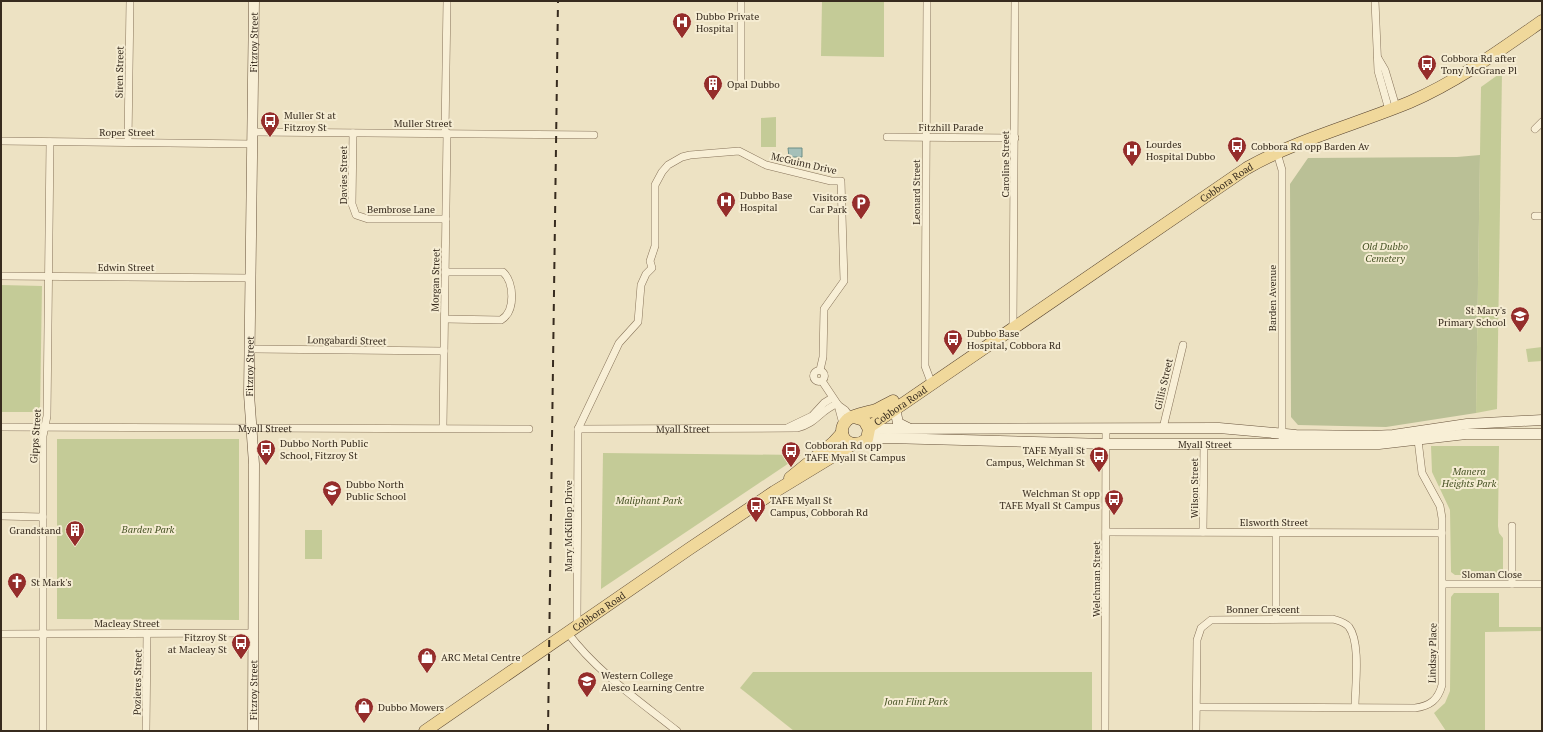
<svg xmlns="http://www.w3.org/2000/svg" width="1543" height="732" viewBox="0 0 1543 732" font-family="'PT Serif',serif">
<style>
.green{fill:#c4cb97}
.cemetery{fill:#bac096}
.water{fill:#a5c0b9;stroke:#6c8e86}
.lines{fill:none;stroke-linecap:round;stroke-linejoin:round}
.street-casing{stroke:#87735a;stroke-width:8}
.secondary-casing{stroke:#69543d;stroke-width:11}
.primary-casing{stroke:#55412e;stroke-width:13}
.street{stroke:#f8efd6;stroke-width:7}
.secondary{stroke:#f8efd6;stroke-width:10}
.primary{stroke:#f0d89b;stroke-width:12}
.rail{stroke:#372b1e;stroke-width:2;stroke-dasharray:7 7;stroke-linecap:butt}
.labels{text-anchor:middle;stroke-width:4;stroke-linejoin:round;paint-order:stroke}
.poi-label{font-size:10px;fill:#372b1e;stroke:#f5ecd2;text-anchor:start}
.street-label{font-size:10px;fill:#372b1e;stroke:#f5ecd2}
.park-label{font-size:10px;font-style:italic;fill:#475325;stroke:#f5ecd2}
</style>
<rect width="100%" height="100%" fill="#ede2c3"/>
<g class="green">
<path d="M822,1H884V57L821,56Z"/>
<path d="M1502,72L1497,409L1476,413L1481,87Z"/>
<path d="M776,117V147H761V118Z"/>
<path d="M1,285L42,286L40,412H1Z"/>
<path d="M1542,347V361L1528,362L1526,349Z"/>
<path d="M57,439H239V620L57,619Z"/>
<path d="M1431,446H1499L1498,526L1499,533L1503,538V572L1500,575H1455L1451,572L1450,510L1432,472Z"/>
<path d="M603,453L801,455L601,589Z"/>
<rect x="305" y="530" width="17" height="29"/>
<path d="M1454,593H1499V627H1542V631L1485,632V731H1446L1434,713L1445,703L1450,691L1451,597Z"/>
<path d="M753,672H1092V731H794L740,688Z"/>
</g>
<path class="cemetery" d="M1480,155L1476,413L1386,427L1298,425L1291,417L1290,184L1308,158L1457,157Z"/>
<path class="water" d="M788,148H802V157H789Z"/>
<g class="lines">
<defs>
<g id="street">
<path d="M927,1L925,366L931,382"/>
<path d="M1375,1L1378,71L1389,110"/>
<path d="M1378,58L1385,70L1396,107"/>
<path d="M741,84V1"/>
<path d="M1535,129L1542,122"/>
<path d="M253,132L594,135"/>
<path d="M353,133L352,204L356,215L368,219H446"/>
<path d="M445,133L447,1"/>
<path d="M887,137L1015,138"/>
<path d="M1,141L253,144"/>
<path d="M128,142L130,1"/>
<path d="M1277,153L1282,170V437"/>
<path d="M1535,216H1542"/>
<path d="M1,276L251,278"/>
<path d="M445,319L501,320C516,311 514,282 503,272H445"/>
<path d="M1013,327L1015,1"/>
<path d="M249,349L444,351"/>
<circle cx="819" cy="376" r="5.5"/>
<path d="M822,381L838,405L843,424"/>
<path d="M838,405L845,410L851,418"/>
<path id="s1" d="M1,427L529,429"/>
<path d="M789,427L812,416L824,403L832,398"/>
<path d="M443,428L447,133"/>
<path d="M1163,428L1183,345"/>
<path id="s2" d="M578,429L797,428C816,424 820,410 837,404"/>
<path d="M1,516L43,517"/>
<path d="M1106,532L1442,533"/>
<path d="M1203,532L1204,444"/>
<path d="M1443,584H1542"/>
<path d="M1512,584V526"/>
<path d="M1276,619V532"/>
<path d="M577,624L578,429L619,343L638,322L641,285L646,274L652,268L650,261L655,246V185L662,172L668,165L682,157L690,155L739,151L766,165L831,181H841L844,281L824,309L823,357L820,370"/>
<path d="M567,632C597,672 638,700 677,731"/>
<path d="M1,634L253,633"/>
<path d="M1197,707L1415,708C1430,706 1438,700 1442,685V518L1440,506L1422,473L1418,440"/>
<path d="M43,731V436L47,416L50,142"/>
<path d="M146,731L147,633"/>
<path d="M1105,731L1106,428"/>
<path d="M1196,731L1197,640L1201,628L1211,620L1333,619C1339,621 1345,622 1349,627C1361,643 1355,687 1355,707"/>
</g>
<g id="secondary">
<path d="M898,405L896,413L898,423L908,428"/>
<path d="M869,429L1219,428L1296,435L1371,436L1393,435L1467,424L1542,420"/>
<path id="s3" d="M867,439L888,438L1106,444H1379L1466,434H1542"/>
<path id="s4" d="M253,731L254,464L249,394L254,1"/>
</g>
<g id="primary">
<path d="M854,417L864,420L869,429L867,439C858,447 842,445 842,431C842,426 844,423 847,420C854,414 867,413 876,410C882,407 887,404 893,401"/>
<path id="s5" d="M869,427L1247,168C1296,140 1357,124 1410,102C1458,81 1499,51 1542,21"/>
<path d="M790,478L833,443L842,433"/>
<path id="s6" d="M425,731L689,549L774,492L853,444"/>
</g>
</defs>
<use href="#street" class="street-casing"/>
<use href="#secondary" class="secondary-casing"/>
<use href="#primary" class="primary-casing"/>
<use href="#street" class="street"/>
<use href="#secondary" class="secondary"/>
<use href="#primary" class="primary"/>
<path class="rail" d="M548,731L558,1"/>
</g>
<defs>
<symbol id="hospital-pin" viewBox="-11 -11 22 30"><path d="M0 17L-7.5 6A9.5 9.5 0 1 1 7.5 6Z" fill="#952d2b" stroke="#f5ecd2"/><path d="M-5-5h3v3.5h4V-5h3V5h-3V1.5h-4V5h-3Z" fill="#fff"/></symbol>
<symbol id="bus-pin" viewBox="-11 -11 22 30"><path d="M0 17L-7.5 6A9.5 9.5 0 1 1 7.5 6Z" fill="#952d2b" stroke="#f5ecd2"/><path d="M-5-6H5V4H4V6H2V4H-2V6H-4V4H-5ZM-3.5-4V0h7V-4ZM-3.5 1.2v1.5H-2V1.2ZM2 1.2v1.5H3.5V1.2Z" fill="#fff"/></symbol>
<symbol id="building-pin" viewBox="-11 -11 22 30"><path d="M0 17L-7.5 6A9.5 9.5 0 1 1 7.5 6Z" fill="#952d2b" stroke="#f5ecd2"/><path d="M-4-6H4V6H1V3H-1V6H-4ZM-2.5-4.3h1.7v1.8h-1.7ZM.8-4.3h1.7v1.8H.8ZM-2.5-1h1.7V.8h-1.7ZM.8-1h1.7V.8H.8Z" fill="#fff"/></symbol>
<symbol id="parking-pin" viewBox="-11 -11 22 30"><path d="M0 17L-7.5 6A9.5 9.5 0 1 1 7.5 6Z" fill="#952d2b" stroke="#f5ecd2"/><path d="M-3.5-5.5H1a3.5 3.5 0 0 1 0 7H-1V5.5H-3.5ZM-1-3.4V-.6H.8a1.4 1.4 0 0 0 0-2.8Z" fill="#fff"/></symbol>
<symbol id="school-pin" viewBox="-11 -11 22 30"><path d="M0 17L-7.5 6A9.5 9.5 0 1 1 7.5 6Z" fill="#952d2b" stroke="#f5ecd2"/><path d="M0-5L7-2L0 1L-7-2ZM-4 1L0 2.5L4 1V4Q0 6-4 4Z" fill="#fff"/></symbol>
<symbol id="church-pin" viewBox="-11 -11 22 30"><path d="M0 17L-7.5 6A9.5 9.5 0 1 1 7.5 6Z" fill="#952d2b" stroke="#f5ecd2"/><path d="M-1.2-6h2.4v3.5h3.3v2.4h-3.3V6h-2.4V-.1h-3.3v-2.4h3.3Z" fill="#fff"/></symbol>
<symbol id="shop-pin" viewBox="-11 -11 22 30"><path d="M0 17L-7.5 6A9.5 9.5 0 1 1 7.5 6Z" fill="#952d2b" stroke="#f5ecd2"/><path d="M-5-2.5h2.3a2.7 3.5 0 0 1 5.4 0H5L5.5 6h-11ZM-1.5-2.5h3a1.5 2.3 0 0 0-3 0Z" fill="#fff"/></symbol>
<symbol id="university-pin" viewBox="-11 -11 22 30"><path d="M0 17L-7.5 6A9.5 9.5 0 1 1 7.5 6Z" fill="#952d2b" stroke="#f5ecd2"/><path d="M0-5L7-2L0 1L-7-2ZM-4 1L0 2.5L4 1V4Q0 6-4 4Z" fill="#fff"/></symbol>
</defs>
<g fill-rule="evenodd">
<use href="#hospital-pin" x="671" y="11" width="22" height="30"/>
<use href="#bus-pin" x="1416" y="53" width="22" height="30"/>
<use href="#building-pin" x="702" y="73" width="22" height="30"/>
<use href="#bus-pin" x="259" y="110" width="22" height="30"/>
<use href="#bus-pin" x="1226" y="135" width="22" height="30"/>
<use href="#hospital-pin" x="1121" y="139" width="22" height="30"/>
<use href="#hospital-pin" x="715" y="190" width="22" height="30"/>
<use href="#parking-pin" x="850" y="192" width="22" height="30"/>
<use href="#school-pin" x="1509" y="305" width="22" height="30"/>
<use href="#bus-pin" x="942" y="328" width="22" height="30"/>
<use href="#bus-pin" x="255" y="438" width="22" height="30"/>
<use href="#bus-pin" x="780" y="440" width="22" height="30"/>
<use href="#bus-pin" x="1088" y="445" width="22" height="30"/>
<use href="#school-pin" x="321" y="479" width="22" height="30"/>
<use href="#bus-pin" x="1103" y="488" width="22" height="30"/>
<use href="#bus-pin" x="745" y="495" width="22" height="30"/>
<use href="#building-pin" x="64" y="519" width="22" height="30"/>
<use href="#church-pin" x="6" y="571" width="22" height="30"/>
<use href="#bus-pin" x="230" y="632" width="22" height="30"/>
<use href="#shop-pin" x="416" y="646" width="22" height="30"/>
<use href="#university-pin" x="576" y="670" width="22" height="30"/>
<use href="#shop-pin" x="353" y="696" width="22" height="30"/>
</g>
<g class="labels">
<g class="poi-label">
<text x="696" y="20">Dubbo Private<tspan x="696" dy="12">Hospital</tspan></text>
<text x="1441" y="62">Cobbora Rd after<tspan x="1441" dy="12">Tony McGrane Pl</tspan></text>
<text x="727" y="88">Opal Dubbo</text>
<text x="284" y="119">Muller St at<tspan x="284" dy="12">Fitzroy St</tspan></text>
<text x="1146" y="148">Lourdes<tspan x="1146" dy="12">Hospital Dubbo</tspan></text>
<text x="1251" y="150">Cobbora Rd opp Barden Av</text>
<text x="740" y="199">Dubbo Base<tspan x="740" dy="12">Hospital</tspan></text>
<text x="847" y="201" text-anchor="end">Visitors<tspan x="847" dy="12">Car Park</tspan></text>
<text x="1506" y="314" text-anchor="end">St Mary's<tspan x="1506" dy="12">Primary School</tspan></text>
<text x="967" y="337">Dubbo Base<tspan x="967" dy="12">Hospital, Cobbora Rd</tspan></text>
<text x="280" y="447">Dubbo North Public<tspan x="280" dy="12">School, Fitzroy St</tspan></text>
<text x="805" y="449">Cobborah Rd opp<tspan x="805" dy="12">TAFE Myall St Campus</tspan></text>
<text x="1085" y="454" text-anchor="end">TAFE Myall St<tspan x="1085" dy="12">Campus, Welchman St</tspan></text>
<text x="346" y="488">Dubbo North<tspan x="346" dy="12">Public School</tspan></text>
<text x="1100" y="497" text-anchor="end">Welchman St opp<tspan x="1100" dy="12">TAFE Myall St Campus</tspan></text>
<text x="770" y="504">TAFE Myall St<tspan x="770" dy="12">Campus, Cobborah Rd</tspan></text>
<text x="61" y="534" text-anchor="end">Grandstand</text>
<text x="31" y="586">St Mark's</text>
<text x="227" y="641" text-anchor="end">Fitzroy St<tspan x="227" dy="12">at Macleay St</tspan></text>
<text x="441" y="661">ARC Metal Centre</text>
<text x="601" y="679">Western College<tspan x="601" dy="12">Alesco Learning Centre</tspan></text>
<text x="378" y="711">Dubbo Mowers</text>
</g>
<g class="street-label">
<text dy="4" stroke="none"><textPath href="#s4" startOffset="689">Fitzroy Street</textPath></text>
<text transform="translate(119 72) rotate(-89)" y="4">Siren Street</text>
<text x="423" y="127">Muller Street</text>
<text x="951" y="131">Fitzhill Parade</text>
<text x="127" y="136">Roper Street</text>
<text transform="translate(804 163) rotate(13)" y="4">McGuinn Drive</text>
<text transform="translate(1005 164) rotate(-90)" y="4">Caroline Street</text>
<text transform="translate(343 175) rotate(-90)" y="4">Davies Street</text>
<text dy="4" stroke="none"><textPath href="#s5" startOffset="433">Cobbora Road</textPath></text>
<text transform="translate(916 192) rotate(-90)" y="4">Leonard Street</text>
<text x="401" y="213">Bembrose Lane</text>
<text x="126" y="271">Edwin Street</text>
<text transform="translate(435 280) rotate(-89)" y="4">Morgan Street</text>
<text transform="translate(1272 298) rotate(-90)" y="4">Barden Avenue</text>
<text transform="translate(347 340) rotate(1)" y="4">Longabardi Street</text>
<text dy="4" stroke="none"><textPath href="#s4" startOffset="365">Fitzroy Street</textPath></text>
<text transform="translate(1163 384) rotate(-77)" y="4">Gillis Street</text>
<text dy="4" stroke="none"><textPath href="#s5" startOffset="38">Cobbora Road</textPath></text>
<text dy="4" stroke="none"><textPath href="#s1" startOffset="264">Myall Street</textPath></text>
<text dy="4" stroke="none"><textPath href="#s2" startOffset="105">Myall Street</textPath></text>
<text transform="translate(35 436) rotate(-86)" y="4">Gipps Street</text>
<text dy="4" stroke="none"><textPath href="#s3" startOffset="338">Myall Street</textPath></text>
<text transform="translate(1194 488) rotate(-90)" y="4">Wilson Street</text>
<text x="1274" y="526">Elsworth Street</text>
<text transform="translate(568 526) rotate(-90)" y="4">Mary McKillop Drive</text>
<text x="1492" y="578">Sloman Close</text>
<text transform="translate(1096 579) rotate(-90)" y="4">Welchman Street</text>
<text x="1263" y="613">Bonner Crescent</text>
<text dy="4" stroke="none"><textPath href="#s6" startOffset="211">Cobbora Road</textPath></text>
<text x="127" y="627">Macleay Street</text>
<text transform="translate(1432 653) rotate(-89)" y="4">Lindsay Place</text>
<text transform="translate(137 682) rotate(-89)" y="4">Pozieres Street</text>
<text dy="4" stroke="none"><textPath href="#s4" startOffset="41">Fitzroy Street</textPath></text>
</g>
<g class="park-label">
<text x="1385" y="250">Old Dubbo<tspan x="1385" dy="12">Cemetery</tspan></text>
<text x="1469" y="475">Manera<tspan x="1469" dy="12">Heights Park</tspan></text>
<text x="649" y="504">Maliphant Park</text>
<text x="148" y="533">Barden Park</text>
<text x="916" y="705">Joan Flint Park</text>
</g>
</g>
<rect width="1543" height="732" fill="none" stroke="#372b1e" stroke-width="4"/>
</svg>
